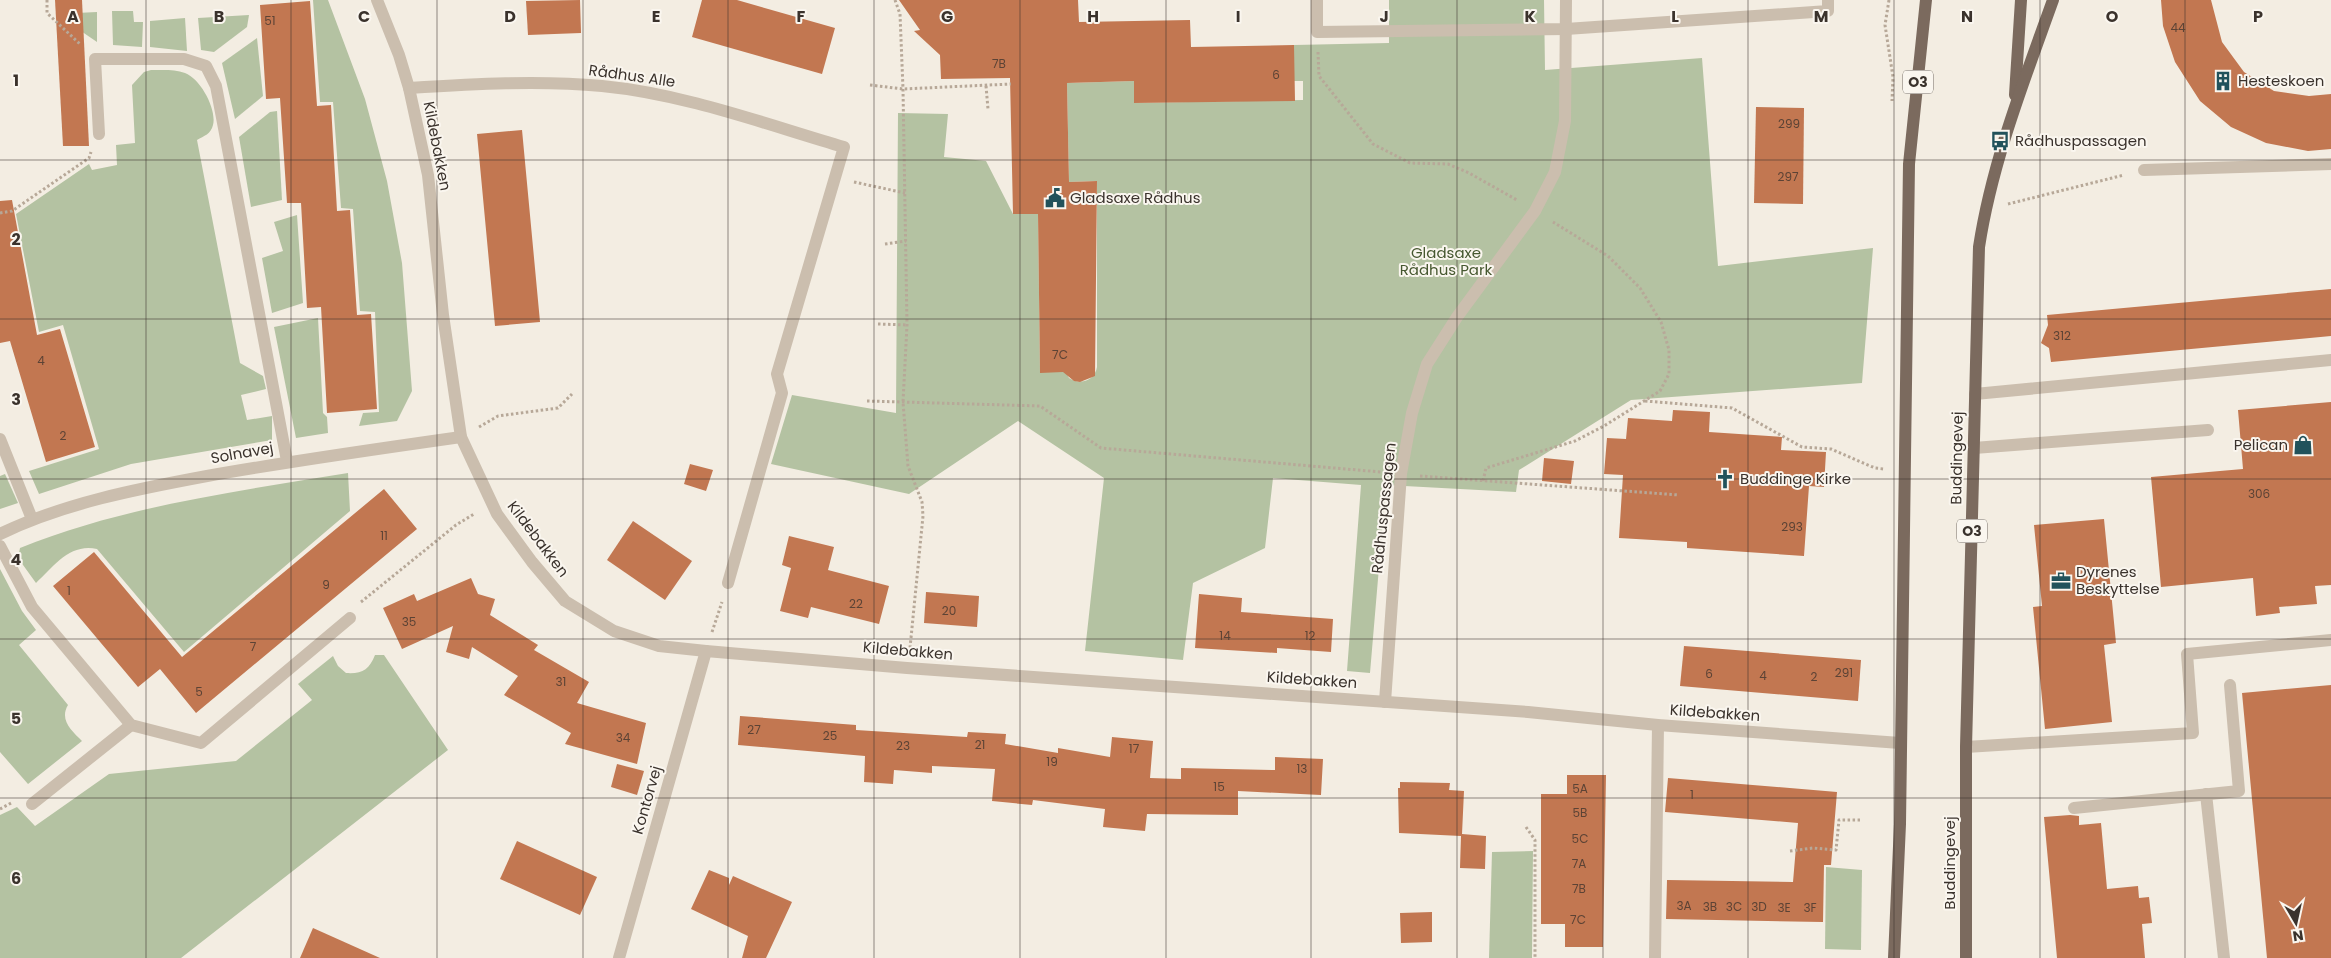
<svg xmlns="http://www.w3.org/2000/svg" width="2331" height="958" viewBox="0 0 2331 958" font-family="Poppins,sans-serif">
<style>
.green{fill:#b4c2a2}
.building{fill:#c27751}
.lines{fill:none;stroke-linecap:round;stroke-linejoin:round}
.path{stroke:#b7a898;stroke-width:3;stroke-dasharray:2.5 2.5;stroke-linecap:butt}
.service{stroke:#cbbeae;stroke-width:12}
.minor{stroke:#cbbeae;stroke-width:12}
.primary{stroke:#7b6a5e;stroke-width:12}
.grid{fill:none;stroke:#3a322c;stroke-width:1;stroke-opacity:0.55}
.labels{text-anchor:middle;stroke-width:4;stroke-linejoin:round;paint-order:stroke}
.number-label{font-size:12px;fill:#5c4335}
.shield{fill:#faf6ef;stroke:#746d66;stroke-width:1}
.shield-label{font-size:14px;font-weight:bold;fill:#3a322c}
.street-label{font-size:15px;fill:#3a322c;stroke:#faf6ef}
.poi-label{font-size:15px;fill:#3a322c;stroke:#faf6ef;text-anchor:start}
.park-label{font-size:15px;fill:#465830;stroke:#faf6ef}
.grid-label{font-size:16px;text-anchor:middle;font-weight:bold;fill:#3a322c;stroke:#faf6ef;stroke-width:4;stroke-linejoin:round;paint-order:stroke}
</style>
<rect width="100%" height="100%" fill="#f3ede2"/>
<g class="green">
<path d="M313,0H328L365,99L387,181L402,263L412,391L397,421L359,426L363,413L379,412L375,312L360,311L353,209L341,208L333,102H320Z"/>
<path d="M1389,0H1544L1545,70L1702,58L1718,266L1873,248L1862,383L1631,400L1519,470L1516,492L1386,485L1370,673L1347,671L1361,485L1273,478L1265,548L1193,583L1183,660L1085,651L1104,478L1018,421L909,494L771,464L792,395L896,413L898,113L948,114L944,157L986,161L1013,214H1038L1040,372H1066L1069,378C1081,386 1095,380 1097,367V181L1069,182L1067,83L1134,81V103L1303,100V81H1294V45L1389,43Z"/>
<path d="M112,11H133L134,22H143L142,47L113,45Z"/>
<path d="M97,12V42L56,14Z"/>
<path d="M249,15L247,27L214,52L201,50L198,18Z"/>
<path d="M185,18L187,51L150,47V21Z"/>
<path d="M257,38L263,96L235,119L222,63Z"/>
<path d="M151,70C162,70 175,69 185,73C201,79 217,110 213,125C211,134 204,136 197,140L240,363L263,376L266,389L241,395L247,420L272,416V440L131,464L39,494L29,471L99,449L63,325L39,332L16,214L89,164L92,170L117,165L116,145L135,143L132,85L144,72Z"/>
<path d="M277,111L282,200L251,207L239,137L270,112Z"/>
<path d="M297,215L303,303L272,313L262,258L283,251L274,222Z"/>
<path d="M318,318L323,413L327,417L328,433L296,438L274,327Z"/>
<path d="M348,473L350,511L184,652L97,549C70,543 54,566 36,583L18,558L20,548C124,506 238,491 348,473Z"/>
<path d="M5,474L18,503L0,509V476Z"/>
<path d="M0,569L22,611L36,630L19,645L68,705C59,720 72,731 82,741L28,784L0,752Z"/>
<path d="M375,655H384L448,750L181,958H0V815L17,807L35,826L109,774L236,761L312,700L298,684L333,656L338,666L346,673C362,674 369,670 375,655Z"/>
<path d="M1533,851L1532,958H1489L1492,852Z"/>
<path d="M1826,867L1862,870L1861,950L1825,949Z"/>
</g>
<g class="building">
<path d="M55,0H82L89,146H63Z"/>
<path d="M580,0L581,33L528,35L526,1Z"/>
<path d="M702,0H737L835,28L822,74L692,37Z"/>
<path d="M899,0H1078L1079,22L1190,20L1191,47L1294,45L1295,101L1134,103V81L1067,83L1069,182L1097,181L1095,376L1080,382L1074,381L1063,372L1040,373L1038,214H1013L1010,78L941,79L940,55L914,31L920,30Z"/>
<path d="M2161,0H2211L2222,42L2244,72L2274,91L2309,96L2331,94V149L2308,151L2266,143L2231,127L2200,101L2175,62L2163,26Z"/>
<path d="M310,1L317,106L331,105L337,211L350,210L357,315L371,314L377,409L327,413L321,307L307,308L301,203H287L280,98L266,99L260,5Z"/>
<path d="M1756,107L1804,108L1803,204L1754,203Z"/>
<path d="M522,130L540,322L495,326L477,134Z"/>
<path d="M12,200L37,335L60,329L95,447L46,462L10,341L0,343V201Z"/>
<path d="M2331,289V336L2051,362L2049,348L2041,343L2048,325L2047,315Z"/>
<path d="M2331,402V585L2315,586L2317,604L2279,607L2280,613L2256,616L2253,578L2161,587L2151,477L2243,469L2238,410Z"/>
<path d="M1673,410L1710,412L1709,432L1782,437L1781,450L1826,452L1824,487L1809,486L1804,556L1687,548V542L1619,538L1623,475L1604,474L1607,438L1626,439L1628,418L1672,421Z"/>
<path d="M1544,458L1574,461L1571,484L1542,481Z"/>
<path d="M690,464L713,470L706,491L684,484Z"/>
<path d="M384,489L417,529L196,713L160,669L138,687L53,586L94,552L182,657Z"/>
<path d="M2104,519L2116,643L2104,645L2112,722L2045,729L2033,607L2042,606L2034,525Z"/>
<path d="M633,521L692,561L665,600L607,560Z"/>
<path d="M789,536L834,547L828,570L889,586L879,624L811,607L808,618L780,611L791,568L782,565Z"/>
<path d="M471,578L478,594L495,599L490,615L538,645L534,650L589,682L577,703L646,723L637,764L565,744L571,733L504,695L518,676L472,647L469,659L446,652L453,626L402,649L383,608L414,594L417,601Z"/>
<path d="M926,592L979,596L977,627L924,623Z"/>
<path d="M1199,594L1242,598L1241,612L1333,619L1331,652L1277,648V653L1195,648Z"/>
<path d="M1684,646L1861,660L1858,701L1680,686Z"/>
<path d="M2331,685V958H2267L2242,693Z"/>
<path d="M740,716L856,725V730L967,737L968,732L1006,734L1005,744L1058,753V748L1110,757L1112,737L1153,741L1150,778L1181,779V768L1275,770V757L1323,759L1321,795L1238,791V815L1147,814L1145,831L1103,827L1105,809L1033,800L1032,805L992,801L995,769L932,766V773L894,770L893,784L864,782L865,756L738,745Z"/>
<path d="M617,764L644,771L637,795L611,787Z"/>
<path d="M1567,775H1606L1603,947H1565V924H1541V794H1567Z"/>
<path d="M1668,778L1837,792L1831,865H1824L1823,922L1666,919L1667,880L1793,882L1798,823L1665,812Z"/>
<path d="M1400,782L1450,783L1449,790L1464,791L1462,834L1486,836L1485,869L1460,868L1461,836L1399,833L1398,788H1400Z"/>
<path d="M2070,815L2079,816V825L2101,823L2107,889L2138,886L2139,898L2149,897L2152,923L2142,924L2145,958H2057L2044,817Z"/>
<path d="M517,841L597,877L580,915L500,879Z"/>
<path d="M709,870L729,878V885L733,876L792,902L766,958H742L748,936L691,909Z"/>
<path d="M1432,912V942L1401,943L1400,913Z"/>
<path d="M313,928L380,958H300Z"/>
</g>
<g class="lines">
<g class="path">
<path d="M47,0V13L81,45"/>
<path d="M895,0L900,14L903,89L907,325L903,402L908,466L922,502L923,516L910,648"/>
<path d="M1889,0L1885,25L1893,77L1892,101"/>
<path d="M1318,52L1319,76L1373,144L1410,163L1448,164L1469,173L1517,200"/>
<path d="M870,85L903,89L1011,84"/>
<path d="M986,86L988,109"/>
<path d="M854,182L905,193"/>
<path d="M2008,204L2124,175"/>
<path d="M0,213L12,211L89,158L91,152"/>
<path d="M885,244L906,241"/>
<path d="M878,324L907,325"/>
<path d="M867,401L1040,406L1101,448L1381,472"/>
<path d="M1645,401L1732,408L1802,447L1831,449L1875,468L1884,469"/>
<path d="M479,427L498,416L558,408L572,394"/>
<path d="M1420,476L1679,495"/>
<path d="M1483,481L1486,468L1575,441L1604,426L1660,391L1669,374V350L1661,322L1640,288L1608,256L1553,222"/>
<path d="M361,602L456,525L474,514"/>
<path d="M712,632L722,602"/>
<path d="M0,809L13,802"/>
<path d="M1526,827L1535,840V958"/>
<path d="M1790,851L1813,848L1836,850L1839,820H1860"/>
</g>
<g class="service">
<path d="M1317,0V32L1566,29L1828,11V0"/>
<path d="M409,88C473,84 539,80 602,86C685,94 765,124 844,147L777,374L782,393L728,583"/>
<path d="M99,134L95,59H184L206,66L216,86L287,461"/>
<path d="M2144,170L2331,164"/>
<path d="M1975,394L2331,360"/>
<path d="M0,439L32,519"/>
<path d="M1974,448L2208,430"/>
<path d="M0,546L32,607L131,725L201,743L350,618"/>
<path d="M1385,702L1401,474L1412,413L1427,364L1457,317L1535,211L1555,172L1565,121L1566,0"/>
<path d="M1966,747L2193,733L2187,654L2331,640"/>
<path d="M2206,794L2224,958"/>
<path d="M32,804L131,725"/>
<path d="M2074,808L2239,791L2230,685"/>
<path d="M1655,958L1658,725"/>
</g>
<g class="minor">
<path d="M377,0L399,55L409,88L428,175L443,315L461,437L497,514L532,562L565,601L614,631L659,646L706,651L907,668L1528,712L1658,725L1900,743"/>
<path d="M0,534C64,503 137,489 207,476C291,461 376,449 461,437"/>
<path d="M619,958L706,651"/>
</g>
<g class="primary">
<path d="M2015,95L2021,0"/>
<path d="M1894,958L1900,824L1909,164L1926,0"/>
<path d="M1966,958V747L1979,247C1992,162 2024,81 2053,0"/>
</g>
</g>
<path class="grid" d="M146,0V958M291,0V958M437,0V958M583,0V958M728,0V958M874,0V958M1020,0V958M1166,0V958M1311,0V958M1457,0V958M1603,0V958M1748,0V958M1894,0V958M2040,0V958M2185,0V958M0,160H2331M0,319H2331M0,479H2331M0,639H2331M0,798H2331"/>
<defs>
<symbol id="building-bare" viewBox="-9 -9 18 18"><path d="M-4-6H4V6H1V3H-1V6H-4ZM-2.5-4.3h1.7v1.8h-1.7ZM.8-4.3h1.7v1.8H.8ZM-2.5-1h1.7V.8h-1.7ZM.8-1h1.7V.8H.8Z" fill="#22525b" stroke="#faf6ef" stroke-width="2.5" paint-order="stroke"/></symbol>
<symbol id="bus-bare" viewBox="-9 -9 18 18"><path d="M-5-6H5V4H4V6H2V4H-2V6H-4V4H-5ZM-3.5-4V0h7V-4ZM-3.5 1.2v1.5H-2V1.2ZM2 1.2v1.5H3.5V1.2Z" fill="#22525b" stroke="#faf6ef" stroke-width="2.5" paint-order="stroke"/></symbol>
<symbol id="civic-bare" viewBox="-9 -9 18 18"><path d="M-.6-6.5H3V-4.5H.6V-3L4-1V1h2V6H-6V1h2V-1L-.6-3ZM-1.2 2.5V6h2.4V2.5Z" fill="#22525b" stroke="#faf6ef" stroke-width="2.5" paint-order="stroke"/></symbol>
<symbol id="shop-bare" viewBox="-9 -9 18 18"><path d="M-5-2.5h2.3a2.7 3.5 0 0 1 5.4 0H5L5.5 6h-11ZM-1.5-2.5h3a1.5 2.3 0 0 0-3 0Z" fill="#22525b" stroke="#faf6ef" stroke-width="2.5" paint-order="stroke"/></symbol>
<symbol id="church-bare" viewBox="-9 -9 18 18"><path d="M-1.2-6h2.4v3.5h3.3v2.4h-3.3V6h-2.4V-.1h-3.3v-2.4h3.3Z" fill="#22525b" stroke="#faf6ef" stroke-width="2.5" paint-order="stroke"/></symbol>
<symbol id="office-bare" viewBox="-9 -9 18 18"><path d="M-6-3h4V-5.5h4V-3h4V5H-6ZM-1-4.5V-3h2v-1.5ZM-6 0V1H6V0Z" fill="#22525b" stroke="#faf6ef" stroke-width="2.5" paint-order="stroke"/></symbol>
</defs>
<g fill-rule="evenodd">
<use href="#building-bare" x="2209" y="67" width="28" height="28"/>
<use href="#bus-bare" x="1986" y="127" width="28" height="28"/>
<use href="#civic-bare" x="1041" y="184" width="28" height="28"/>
<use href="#shop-bare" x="2289" y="431" width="28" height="28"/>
<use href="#church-bare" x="1711" y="465" width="28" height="28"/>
<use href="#office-bare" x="2047" y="567" width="28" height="28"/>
</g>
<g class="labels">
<g class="number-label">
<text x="270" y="25">51</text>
<text x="2178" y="32">44</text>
<text x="999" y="68">7B</text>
<text x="1276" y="79">6</text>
<text x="1789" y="128">299</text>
<text x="1788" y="181">297</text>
<text x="2062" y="340">312</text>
<text x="1060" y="359">7C</text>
<text x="41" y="365">4</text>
<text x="63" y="440">2</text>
<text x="2259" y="498">306</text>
<text x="1792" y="531">293</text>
<text x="384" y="540">11</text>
<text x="326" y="589">9</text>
<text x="69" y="595">1</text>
<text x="856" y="608">22</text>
<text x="949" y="615">20</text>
<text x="409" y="626">35</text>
<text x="1225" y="640">14</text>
<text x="1310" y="640">12</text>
<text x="253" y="651">7</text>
<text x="1844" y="677">291</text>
<text x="1709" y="678">6</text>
<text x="1763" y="680">4</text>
<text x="1814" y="681">2</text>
<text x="561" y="686">31</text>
<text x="199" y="696">5</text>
<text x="754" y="734">27</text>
<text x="830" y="740">25</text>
<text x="623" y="742">34</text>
<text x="980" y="749">21</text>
<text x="903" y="750">23</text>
<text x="1134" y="753">17</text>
<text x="1052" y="766">19</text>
<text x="1302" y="773">13</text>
<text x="1219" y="791">15</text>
<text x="1580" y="793">5A</text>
<text x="1692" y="799">1</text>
<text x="1580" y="817">5B</text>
<text x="1580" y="843">5C</text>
<text x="1579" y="868">7A</text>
<text x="1579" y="893">7B</text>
<text x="1684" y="910">3A</text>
<text x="1710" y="911">3B</text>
<text x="1734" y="911">3C</text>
<text x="1759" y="911">3D</text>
<text x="1784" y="912">3E</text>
<text x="1810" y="912">3F</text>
<text x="1578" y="924">7C</text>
</g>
<g class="shield">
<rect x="1903" y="70.5" width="30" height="23" rx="4"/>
<rect x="1957" y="519.5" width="30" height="23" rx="4"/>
</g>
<g class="shield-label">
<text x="1918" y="87">O3</text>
<text x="1972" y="536">O3</text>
</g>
<g class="street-label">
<text transform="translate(632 76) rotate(8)" y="5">Rådhus Alle</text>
<text transform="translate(437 146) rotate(79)" y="5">Kildebakken</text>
<text transform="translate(242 453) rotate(-10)" y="5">Solnavej</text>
<text transform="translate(1957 458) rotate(-89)" y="5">Buddingevej</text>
<text transform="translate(1384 508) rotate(-84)" y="5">Rådhuspassagen</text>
<text transform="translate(538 539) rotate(53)" y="5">Kildebakken</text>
<text transform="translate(908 651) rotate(5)" y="5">Kildebakken</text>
<text transform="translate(1312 680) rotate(4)" y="5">Kildebakken</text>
<text transform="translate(1715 713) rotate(4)" y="5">Kildebakken</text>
<text transform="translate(647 800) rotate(-74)" y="5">Kontorvej</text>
<text transform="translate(1950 863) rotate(-90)" y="5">Buddingevej</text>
</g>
<g class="poi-label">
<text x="2238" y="86">Hesteskoen</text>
<text x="2015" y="146">Rådhuspassagen</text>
<text x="1070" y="203">Gladsaxe Rådhus</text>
<text x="2288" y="450" text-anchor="end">Pelican</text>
<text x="1740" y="484">Buddinge Kirke</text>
<text x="2076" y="577">Dyrenes<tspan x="2076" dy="17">Beskyttelse</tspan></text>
</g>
<g class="park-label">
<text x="1446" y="258">Gladsaxe<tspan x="1446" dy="17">Rådhus Park</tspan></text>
</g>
</g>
<g class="grid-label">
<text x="73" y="22">A</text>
<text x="219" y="22">B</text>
<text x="364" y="22">C</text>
<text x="510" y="22">D</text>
<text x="656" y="22">E</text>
<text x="801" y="22">F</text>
<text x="947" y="22">G</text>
<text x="1093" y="22">H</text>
<text x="1238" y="22">I</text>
<text x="1384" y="22">J</text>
<text x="1530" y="22">K</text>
<text x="1675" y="22">L</text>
<text x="1821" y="22">M</text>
<text x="1967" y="22">N</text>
<text x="2112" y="22">O</text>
<text x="2258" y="22">P</text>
<text x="16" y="86">1</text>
<text x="16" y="245">2</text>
<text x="16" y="405">3</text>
<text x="16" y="565">4</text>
<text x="16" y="724">5</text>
<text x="16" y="884">6</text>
</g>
<g transform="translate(2296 923) rotate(171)" stroke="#faf6ef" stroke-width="4" paint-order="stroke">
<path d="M0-4L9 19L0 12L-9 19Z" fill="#3a322c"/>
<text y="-8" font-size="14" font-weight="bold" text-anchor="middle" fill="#3a322c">N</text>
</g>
</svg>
